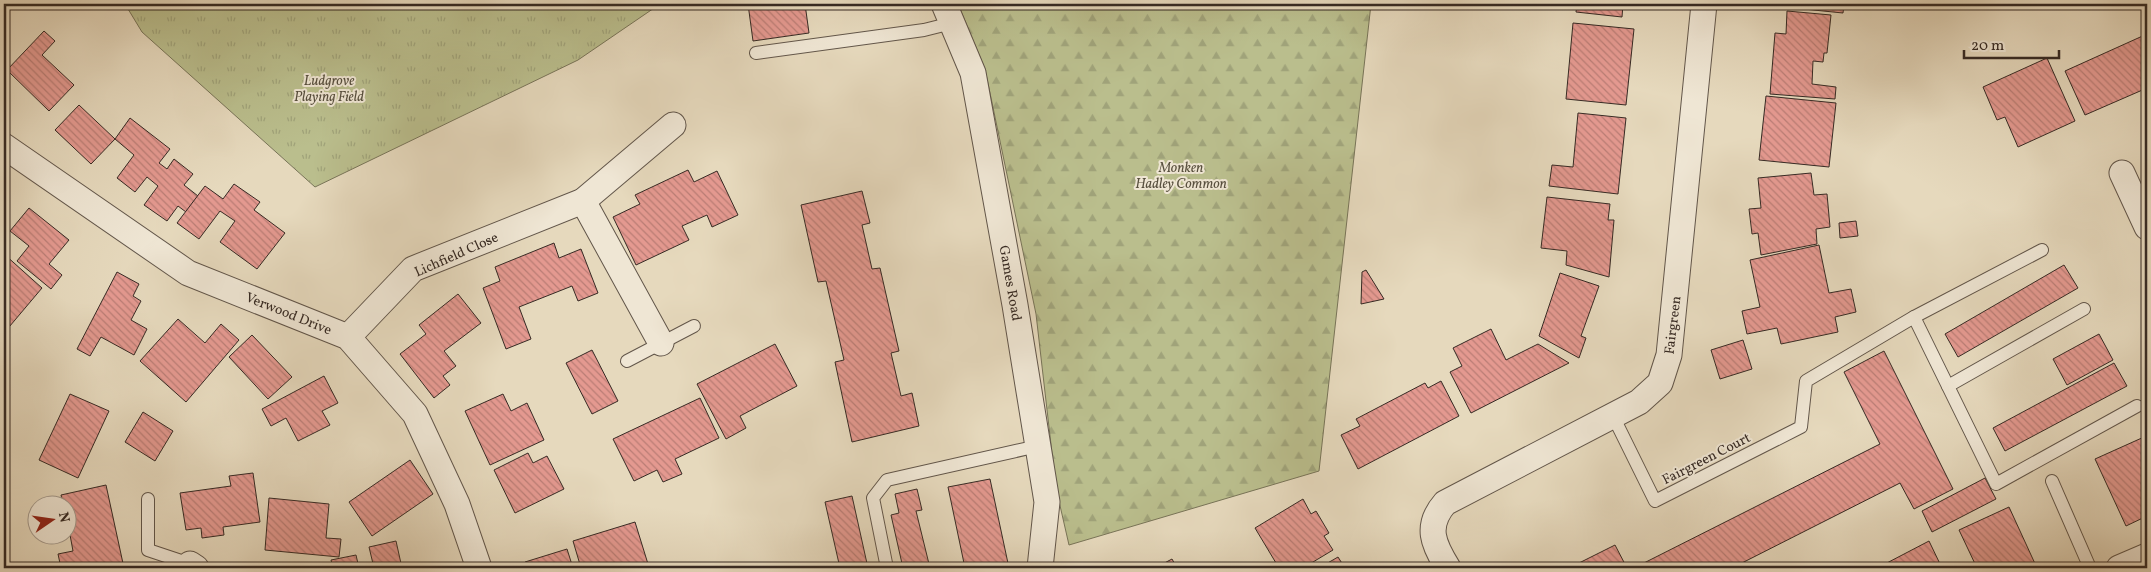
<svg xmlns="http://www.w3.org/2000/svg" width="2151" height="572" viewBox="0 0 2151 572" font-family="Vollkorn,serif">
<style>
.forest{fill:url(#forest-firs);stroke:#787458}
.park{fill:url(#park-tufts);stroke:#787458}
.building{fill:url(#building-back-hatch);stroke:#362a24}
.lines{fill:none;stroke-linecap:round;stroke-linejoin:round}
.service-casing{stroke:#62564a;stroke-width:14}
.minor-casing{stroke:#62564a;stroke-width:27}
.service{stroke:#efe6d4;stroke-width:12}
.minor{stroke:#efe6d4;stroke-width:25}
.labels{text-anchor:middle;stroke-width:4;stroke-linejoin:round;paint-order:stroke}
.park-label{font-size:14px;font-style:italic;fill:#574f3e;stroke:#efe6d4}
.street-label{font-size:14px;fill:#362a24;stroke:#efe6d4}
</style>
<defs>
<pattern id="forest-firs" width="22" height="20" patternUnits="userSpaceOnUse" patternTransform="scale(1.25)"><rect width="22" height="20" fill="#babe8d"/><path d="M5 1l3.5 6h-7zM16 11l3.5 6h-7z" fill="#a0a37a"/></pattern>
<pattern id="park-tufts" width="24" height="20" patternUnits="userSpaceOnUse" patternTransform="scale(1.25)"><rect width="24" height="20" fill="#babe8d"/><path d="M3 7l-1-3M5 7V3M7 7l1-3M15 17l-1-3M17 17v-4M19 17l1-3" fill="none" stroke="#a0a37a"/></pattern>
<pattern id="building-back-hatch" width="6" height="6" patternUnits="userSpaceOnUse" patternTransform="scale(1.25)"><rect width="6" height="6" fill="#e49990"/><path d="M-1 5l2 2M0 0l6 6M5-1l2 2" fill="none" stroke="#ba7d75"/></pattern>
</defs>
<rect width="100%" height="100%" fill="#e6d9bd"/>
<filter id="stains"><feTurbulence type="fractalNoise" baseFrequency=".004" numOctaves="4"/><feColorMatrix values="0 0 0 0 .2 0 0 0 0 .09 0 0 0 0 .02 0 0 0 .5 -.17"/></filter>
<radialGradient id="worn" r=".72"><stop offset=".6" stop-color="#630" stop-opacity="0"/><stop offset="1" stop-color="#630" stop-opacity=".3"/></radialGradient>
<path class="forest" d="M958,4H1371L1319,471L1069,545L1056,488L1036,314L985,69Z"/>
<path class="park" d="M125,4H660L578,60L315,187L142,32Z"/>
<g class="building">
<path d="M748,4H805L809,33L753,41Z"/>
<path d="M1577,4H1623L1622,17L1576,12Z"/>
<path d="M1774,4H1844L1843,13L1774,6Z"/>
<path d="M1787,11L1831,15L1827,53H1824L1823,62L1813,61L1812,84L1836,87L1835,99L1770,94L1775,33L1786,34Z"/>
<path d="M1573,23L1634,29L1626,105L1566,99Z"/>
<path d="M44,31L55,41L42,55L74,85L49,111L7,70Z"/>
<path d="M2147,34V65H2144L2147,72V88L2085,115L2065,71Z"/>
<path d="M2047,58L2075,121L2018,147L2005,117L1997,120L1983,87Z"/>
<path d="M1766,96L1836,103L1829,167L1759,160Z"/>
<path d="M79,105L115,139L91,164L55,130Z"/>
<path d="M1578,113L1626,118L1618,194L1549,186L1552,165L1573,167Z"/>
<path d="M130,118L170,149L159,163L167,169L174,159L193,174L184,185L198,196L186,212L178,206L167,221L144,205L158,186L147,177L135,192L117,178L134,155L115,139Z"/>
<path d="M688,170L694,182L717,171L738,215L712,227L707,215L682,226L689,240L636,265L613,217L640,204L635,195Z"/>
<path d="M1811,173L1814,195L1827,194L1830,227L1816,229L1817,244L1761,255L1758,233L1752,234L1749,209L1761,208L1758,178Z"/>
<path d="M234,184L260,202L254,210L285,233L257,269L220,242L235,221L220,211L199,239L177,223L205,186L223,199Z"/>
<path d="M862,191L870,223L862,225L872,269L880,268L899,351L891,353L901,396L912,393L919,426L852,442L835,362L844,360L826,281L818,282L801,205Z"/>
<path d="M1547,197L1610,204L1608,220H1614L1609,277L1566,265L1567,251L1541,248Z"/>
<path d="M29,208L69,240L49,264L62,275L51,289L17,261L29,246L10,231Z"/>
<path d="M1856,221L1858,236L1840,238L1839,223Z"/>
<path d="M554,243L559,258L581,249L598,293L578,301L572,286L519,307L531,339L506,349L483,288L500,281L495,267Z"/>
<path d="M1819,245L1829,293L1851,289L1856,312L1835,317L1838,332L1781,344L1777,328L1747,334L1742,311L1760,307L1750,260Z"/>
<path d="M4,254L42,288L4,333Z"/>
<path d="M2064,265L2078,288L1958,357L1945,334Z"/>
<path d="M1366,270L1384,299L1361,304L1362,272Z"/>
<path d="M117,272L139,284L133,296L141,301L131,320L147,329L134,355L101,337L90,356L77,349Z"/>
<path d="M1560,273L1599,286L1581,336L1586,338L1579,358L1539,336Z"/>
<path d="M458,294L481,323L444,351L456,366L443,376L450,385L434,398L400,354L426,334L419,325Z"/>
<path d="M178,319L205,343L221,324L239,340L186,402L140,361Z"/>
<path d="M1491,329L1506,360L1538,344L1569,363L1471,413L1450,372L1462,366L1453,348Z"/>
<path d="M2099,334L2113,360L2067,385L2053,359Z"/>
<path d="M252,335L292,377L268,399L229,357Z"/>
<path d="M1743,340L1752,369L1720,379L1711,350Z"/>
<path d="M775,344L797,386L740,416L746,428L726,439L697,384Z"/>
<path d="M592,350L618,401L592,414L566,363Z"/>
<path d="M1884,351L1953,489L1914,509L1900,483L1732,568H1634L1880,444L1844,372Z"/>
<path d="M2114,363L2127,386L2005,451L1993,428Z"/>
<path d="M324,376L338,403L322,411L330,425L298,441L286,418L271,426L262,409Z"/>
<path d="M1441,381L1459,416L1358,469L1341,435L1360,426L1356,419L1425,383L1428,388Z"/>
<path d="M70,394L109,411L78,478L39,460Z"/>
<path d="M503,394L511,411L527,403L544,440L490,465L465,411Z"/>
<path d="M700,398L719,438L675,459L682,474L663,482L657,470L634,481L613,439Z"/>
<path d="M143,412L173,431L155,461L125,442Z"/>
<path d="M2144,437L2147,444V516L2126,526L2095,459Z"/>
<path d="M528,453L533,463L547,456L564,489L515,513L494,470Z"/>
<path d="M410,460L433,494L372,536L349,502Z"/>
<path d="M253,473L260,522L223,527L224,535L202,538L201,528L186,530L180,493L231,486L229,476Z"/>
<path d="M1985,478L1996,499L1932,532L1922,511Z"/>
<path d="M990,479L1009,568H965L948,487Z"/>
<path d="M106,485L124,568H61L58,554L73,551L68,524V504H63L61,495Z"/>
<path d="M917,489L922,510L916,511L930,568H903L891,515L899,513L895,494Z"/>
<path d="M852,496L868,568H840L825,502Z"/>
<path d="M269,498L329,504L326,538L341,539L339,557L265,550Z"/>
<path d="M1303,499L1311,514L1316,511L1329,533L1324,536L1333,550L1303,568H1279L1255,528Z"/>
<path d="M2009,507L2037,568H1977L1959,530Z"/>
<path d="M635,522L648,564L636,568H581L573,541Z"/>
<path d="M396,541L402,568H374L369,547Z"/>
<path d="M1929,541L1941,566L1936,568H1885L1883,565Z"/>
<path d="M1615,545L1627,568H1576L1575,565Z"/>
<path d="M567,549L573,568H527L525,562Z"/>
<path d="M356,555L359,568H333L331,560Z"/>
<path d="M1338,557L1345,568H1319Z"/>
<path d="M1172,559L1177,568H1155Z"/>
</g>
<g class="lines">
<defs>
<g id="service">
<path d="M756,53L924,30L952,23"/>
<path d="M1914,317L2042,250"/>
<path d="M627,361L694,326"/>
<path d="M1948,386L2084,309"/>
<path d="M1613,416L1655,501L1801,427L1806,381L1914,317L1996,484L2137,406"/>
<path d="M2052,481L2090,568"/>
<path d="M148,499V550L190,564"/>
<path d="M887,568L873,498L887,480L1038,446"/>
</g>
<g id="minor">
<path d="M944,4L973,73L1015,305L1047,502L1040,568"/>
<path d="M4,146L188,273L348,337L415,414L457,504L479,568"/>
<path d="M2122,173L2147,227"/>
<path d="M583,201L661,343"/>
<path d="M348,337L413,269L583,201L673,125"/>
<path d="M190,564L196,568"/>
<path d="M1448,568C1433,544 1425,526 1445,503L1639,402L1660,383L1669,355L1704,4"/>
<path d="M2119,568L2147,556"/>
</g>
</defs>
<use href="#service" class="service-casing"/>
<use href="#minor" class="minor-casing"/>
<use href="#service" class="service"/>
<use href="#minor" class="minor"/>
</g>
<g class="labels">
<g class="park-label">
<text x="329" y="85">Ludgrove<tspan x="329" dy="16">Playing Field</tspan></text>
<text x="1181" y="172">Monken<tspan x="1181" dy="16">Hadley Common</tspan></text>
</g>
<g class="street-label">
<text transform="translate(456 254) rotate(-24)" y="5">Lichfield Close</text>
<text transform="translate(1011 283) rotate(80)" y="5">Games Road</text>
<text transform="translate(289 313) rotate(22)" y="5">Verwood Drive</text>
<text transform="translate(1672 325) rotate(-83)" y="5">Fairgreen</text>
<text transform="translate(1706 458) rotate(-27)" y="5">Fairgreen Court</text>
</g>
</g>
<rect width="2151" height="572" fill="none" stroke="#e6d9bd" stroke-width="20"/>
<rect x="5" y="5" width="2141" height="562" fill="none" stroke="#362a24" stroke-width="2.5"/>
<rect x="10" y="10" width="2131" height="552" fill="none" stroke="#362a24"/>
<g transform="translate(52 520) rotate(77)"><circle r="24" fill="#efe6d4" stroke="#a59b8e"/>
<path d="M0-4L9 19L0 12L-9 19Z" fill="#8f2418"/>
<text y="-8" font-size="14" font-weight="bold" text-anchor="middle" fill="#362a24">N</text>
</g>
<path d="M1964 50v8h95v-8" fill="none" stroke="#362a24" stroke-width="2.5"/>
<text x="1971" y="50" font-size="15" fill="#362a24" stroke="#efe6d4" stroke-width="4" paint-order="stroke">20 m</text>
<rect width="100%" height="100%" filter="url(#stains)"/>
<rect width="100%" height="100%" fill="url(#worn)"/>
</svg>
